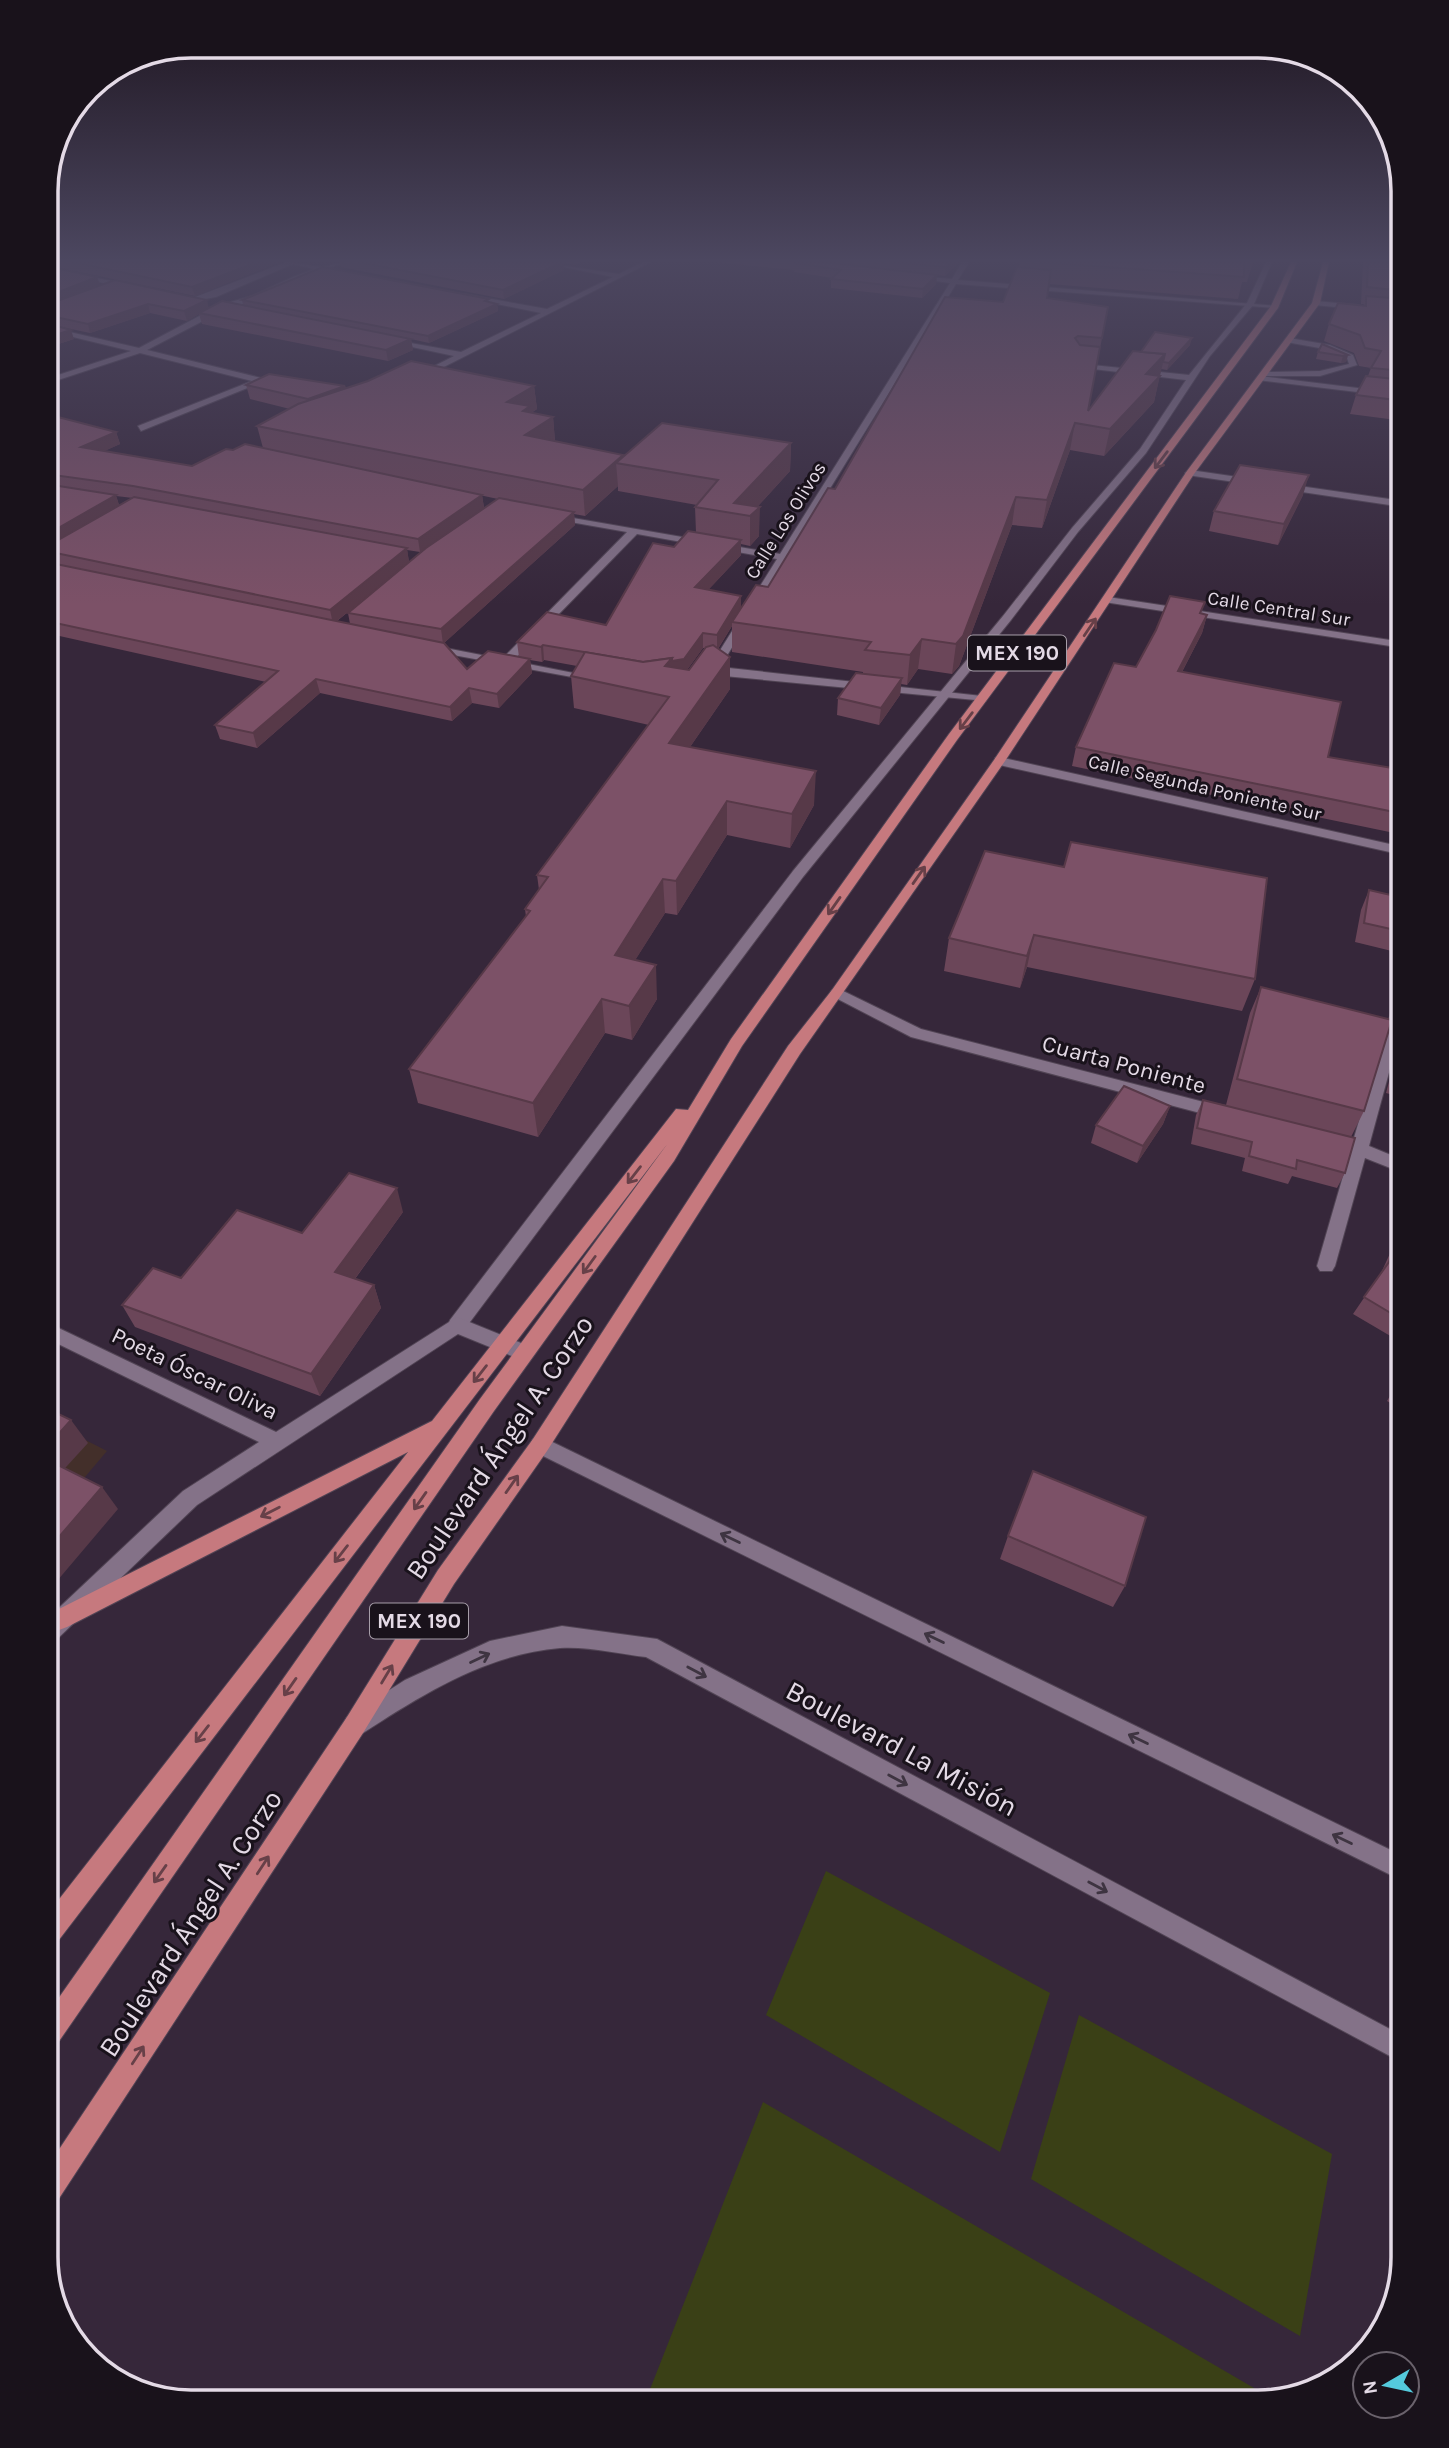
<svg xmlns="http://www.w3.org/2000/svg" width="1449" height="2448" viewBox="0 0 1449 2448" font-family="Karla,sans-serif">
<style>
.commercial{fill:#432f2a}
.green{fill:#3a4016}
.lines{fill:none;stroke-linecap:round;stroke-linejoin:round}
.service-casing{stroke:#514454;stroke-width:2}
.minor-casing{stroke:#514454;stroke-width:2}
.tertiary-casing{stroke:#514454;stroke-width:2}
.primary-casing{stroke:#514454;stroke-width:2}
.service{fill:#847288;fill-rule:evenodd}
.minor{fill:#847288;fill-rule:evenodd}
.tertiary{fill:#847288;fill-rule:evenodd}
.primary{fill:#c6797e;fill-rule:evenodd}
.wall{fill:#6b4659;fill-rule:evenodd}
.shaded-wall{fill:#573948}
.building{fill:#7c5167;stroke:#573948;stroke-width:2}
.oneway{stroke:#674048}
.oneway2{stroke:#3e3441}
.labels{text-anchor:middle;stroke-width:6;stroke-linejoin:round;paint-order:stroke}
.far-street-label{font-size:19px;fill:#e4dae6;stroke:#19121b}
.shield{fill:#19121b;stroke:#a79ea9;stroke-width:2}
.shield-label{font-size:21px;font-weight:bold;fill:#e4dae6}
.street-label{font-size:23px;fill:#e4dae6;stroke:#19121b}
.near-street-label{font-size:28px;fill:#e4dae6;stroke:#19121b}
.rim{fill:none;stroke:#e4dae6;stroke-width:3.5}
</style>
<rect width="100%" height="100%" fill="#36273a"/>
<path class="commercial" d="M46,1420L107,1451L46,1523Z"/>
<g class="green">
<path d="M826,1871L1050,1993L1000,2152L766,2015Z"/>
<path d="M1079,2015L1332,2154L1300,2336L1031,2179Z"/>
<path d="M763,2102L1273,2399L1258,2402H645Z"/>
</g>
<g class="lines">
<defs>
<g id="service">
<path d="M1266,262H1272L1254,304L1210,356L1146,453L1078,532L1011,620L803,877L464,1330L457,1333L450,1330L448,1325L450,1320L793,871L1003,616L1072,528L1140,449L1186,380L1076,367L1073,363L1189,375L1247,303Z"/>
<path d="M1289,338L1330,345L1353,355L1357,365L1320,376H1260L1263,372L1320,371L1349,364L1347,358L1325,349L1286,342Z"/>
</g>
<g id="minor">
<path d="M287,262L322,267L346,262L297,279L258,300L226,309L147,350L282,383V387L260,383L141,431L138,426L252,381L140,353L46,384V379L131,351L48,331V327L139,348L220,305L252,296L293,277L314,269L293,264L216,297L194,301L190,299Z"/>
<path d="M538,262L619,274L643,262H651L422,378L415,376L454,356L384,341L388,339L461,352L541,313L467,298L464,294L547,309L613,277Z"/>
<path d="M962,262H969L958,280L1279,306L1275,308L956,284L720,667L982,696L986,697V701L703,674L701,672L709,668L777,559L637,534L513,661L599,678V682L426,650L424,648L430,645L502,659L627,532L553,519L550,518V514L780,554L950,283L912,278L915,276L952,279Z"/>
<path d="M77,274L131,285L135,287L131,289L75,277Z"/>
<path d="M1316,301L1358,305L1362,307L1358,309L1313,305Z"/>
<path d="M1260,376L1382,391L1386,393L1382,395L1257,380Z"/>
<path d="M1190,470L1403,501V507L1187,475L1185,473Z"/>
<path d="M999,757L1403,847V855L995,764V758Z"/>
<path d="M837,988L921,1029L1223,1107L1231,1113L1223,1119L911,1037L832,996L830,993L832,990Z"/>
<path d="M1403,991V1021L1369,1146L1403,1160V1173L1365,1158L1335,1266L1332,1271H1320L1317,1266L1350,1152L1325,1145L1323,1141L1331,1135L1353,1141L1396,996Z"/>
</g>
<g id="tertiary">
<path d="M1108,597L1403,642V648L1104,602L1103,600Z"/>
<path d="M457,1317L531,1347L533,1353L531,1359L524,1361L458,1334L197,1505L54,1642L46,1644V1620L183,1491L259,1442L46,1338V1322L276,1432Z"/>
<path d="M540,1436L1403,1856V1881L533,1451L530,1445L533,1439Z"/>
<path d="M562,1626L657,1639L1403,2036V2063L646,1657C621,1654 586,1646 560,1648C487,1654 423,1694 363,1733L355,1737L347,1733L343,1725L347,1717L405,1680L490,1641Z"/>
</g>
<g id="primary">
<path d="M1291,262H1297L1278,308L957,740L742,1046L674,1161L494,1411L55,2047L46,2051V2016L480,1399L668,1143L55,1945L46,1949V1916L408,1452L67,1627L59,1630L51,1627L48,1620L51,1613L432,1421L676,1109L688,1110L731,1039L949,734L1271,306Z"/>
<path d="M1323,262H1329L1320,303L1194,474L1005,761L800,1054L547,1451L454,1584L363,1733L56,2203L46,2207V2169L347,1717L438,1570L533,1439L788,1046L832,990L994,760L1187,471L1312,303Z"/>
</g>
</defs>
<use href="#service" class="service-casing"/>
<use href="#minor" class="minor-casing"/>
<use href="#tertiary" class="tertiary-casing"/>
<use href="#primary" class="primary-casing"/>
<use href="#service" class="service"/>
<use href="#minor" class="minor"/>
<use href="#tertiary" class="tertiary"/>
<use href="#primary" class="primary"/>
</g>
<g class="wall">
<path d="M46,262H280L195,296L46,265Z"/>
<path d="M340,262H581L575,265L564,263V270L504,299L341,267Z"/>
<path d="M714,262H959L945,276L927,274L937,275L936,284L922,298L831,288V279L833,278L794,272V270Z"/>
<path d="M1020,262H1253L1247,282H1242L1238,299L1049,284L1047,298L1108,307L1088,411L1141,352L1190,345L1167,370L1161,369L1154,402L1104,456L1070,450L1042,528L1012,525L959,666L952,674L918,669L907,685L901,684L900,695L879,725L837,715L838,698L863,674V672L732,652V626L718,649L730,657V689L690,747L814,805L790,848L727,835L677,915L665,913L635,960L657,999L632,1040L605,1033L538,1137L418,1103L409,1069L526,917L525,909L539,890L537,875L649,725L574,708L571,676L577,666L544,660L542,662L530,660L532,673L499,708L472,703L452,721L320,693L257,748L220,739L215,725L266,682L46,633V419L116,432L120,444L104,451L192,466L233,450L263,448L257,426L290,409L250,399L246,385L345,386L346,388L534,386L537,409L531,413L553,417L555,441L623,457L791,443L790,471L758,506L759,536L750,546L741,544V555L708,590L741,596V608L768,587L835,489L1003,302L1019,267ZM618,486V491L697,505L695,507L696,532L674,547L606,625L517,642L519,657L467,669L444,643L575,525L574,514L585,516ZM470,493L498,499L484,508L482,495ZM116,496L133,498L119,505ZM426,548L348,613L350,624L337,621L409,562L407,550L420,552ZM703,648H705L689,670H687Z"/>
<path d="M1363,262H1404V421L1350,414L1356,395L1368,376L1371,368L1359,366L1354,353L1324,341L1329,324L1363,306L1364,304H1361Z"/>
<path d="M46,266L97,277L100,285L209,307L243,305L242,300L489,302L497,304L498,311L429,343L411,339L413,350L388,361L202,324L199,314L187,321L150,313L90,333L47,324L74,339L46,348Z"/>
<path d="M1318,352L1348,355L1346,362L1341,363L1316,359Z"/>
<path d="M1303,495L1278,545L1209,531L1214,511Z"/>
<path d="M1202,614L1207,615L1202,633L1182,672L1328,757L1404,770V835L1072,766L1076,747L1136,667Z"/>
<path d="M985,851L1255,979L1242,1011L1027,967L1020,988L944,971L949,938Z"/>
<path d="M1369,890L1404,898V954L1355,942L1361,910Z"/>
<path d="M1261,987L1364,1111L1351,1137L1345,1173L1337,1188L1292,1176L1288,1184L1242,1171L1245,1158L1191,1144L1196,1115L1203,1100L1226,1105L1250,1013Z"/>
<path d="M1404,1040V1098L1386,1093L1397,1052Z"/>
<path d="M1170,1106L1163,1124L1137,1163L1091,1143L1096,1125Z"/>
<path d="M403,1212L355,1279L374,1285L381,1308L320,1396L135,1327L122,1305L181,1278L302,1233Z"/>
<path d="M1404,1223V1344L1353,1314L1381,1273Z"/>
<path d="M1404,1373V1411L1387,1401Z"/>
<path d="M1008,1536L1125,1586L1113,1607L1000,1559Z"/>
</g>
<g class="shaded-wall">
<path d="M257,262H280L195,296L192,287Z"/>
<path d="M562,262H564V270L504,299L503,290Z"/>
<path d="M951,262H959L945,276L946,267Z"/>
<path d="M937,275L936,284L922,298L923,289Z"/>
<path d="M97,277L100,286L46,307V297Z"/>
<path d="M207,300L209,309L199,313V314L187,321L184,311Z"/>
<path d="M148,304L150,313L90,333L88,324Z"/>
<path d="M497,304L498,311L429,343L428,336Z"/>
<path d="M71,330L74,339L46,348V338Z"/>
<path d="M1192,338L1190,345L1167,370L1169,363Z"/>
<path d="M411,339L413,350L388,361L386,350Z"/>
<path d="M1165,354L1154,402L1104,456L1110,429L1146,374Z"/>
<path d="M1348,355L1346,362L1341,363L1343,356Z"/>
<path d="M345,386L348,401L312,414L308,399Z"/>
<path d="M534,386L537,409L531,413L553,417L555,442L527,459L507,402Z"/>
<path d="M1075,423L1070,450L1042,528L1047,500Z"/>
<path d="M116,432L120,444L85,460L81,447Z"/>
<path d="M791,443L790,471L749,516L734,503Z"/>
<path d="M623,455V464L616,463L618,486L585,516L583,490Z"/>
<path d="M1309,475L1303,495L1278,545L1284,524Z"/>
<path d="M116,495L120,508L46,551V535Z"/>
<path d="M482,495L484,508L420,552L418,539Z"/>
<path d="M1016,497L1012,525L959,666L952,674L956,644Z"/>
<path d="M760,507L759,536L750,546V516Z"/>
<path d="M574,512L575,525L443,644L441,629Z"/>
<path d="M741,540V555L696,603L695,587Z"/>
<path d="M407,548L409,562L333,624L330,610Z"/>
<path d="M741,596V611L732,622V626L717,650V635Z"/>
<path d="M1207,615L1202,633L1173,689L1178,671Z"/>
<path d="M703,633V648L684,674L645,683L672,658Z"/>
<path d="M922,639L918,669L907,685L910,655Z"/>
<path d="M543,645L544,660L542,662L541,647Z"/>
<path d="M730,657V689L670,776L669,743Z"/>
<path d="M530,659L532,673L499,708L497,694Z"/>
<path d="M902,678L900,695L879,725L881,708Z"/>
<path d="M316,679L320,693L257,748L253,733Z"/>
<path d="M469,688L472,703L452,721L450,707Z"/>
<path d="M816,771L814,805L790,848L792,814Z"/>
<path d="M727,801V835L677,915L676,881Z"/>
<path d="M663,879L665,913L617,989L615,955Z"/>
<path d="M1034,935L1027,967L1020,988L1027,956Z"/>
<path d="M656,965L657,999L632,1040L629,1006Z"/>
<path d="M602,999L605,1033L538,1137L533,1103Z"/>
<path d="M1170,1106L1163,1124L1137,1163L1143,1146Z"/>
<path d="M397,1188L403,1212L343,1295L335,1272Z"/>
<path d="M374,1285L381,1308L320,1396L311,1374Z"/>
<path d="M71,1420L88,1443L56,1478L46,1464V1448Z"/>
<path d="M102,1487L118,1509L46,1594V1552Z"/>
</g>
<g class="building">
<path d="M73,262H257L192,287Z"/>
<path d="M358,262H562L503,290Z"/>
<path d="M796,262H824L937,275L923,289L831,279L841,270L795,263Z"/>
<path d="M892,262H951L946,267Z"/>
<path d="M1038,262H1244V277Z"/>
<path d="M1368,262H1404V291L1367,287Z"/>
<path d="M46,266L97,277L46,297Z"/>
<path d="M323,267L489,299L485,301L497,304L428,336L242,300Z"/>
<path d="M1017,267L1051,270L1047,298L1108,307L1102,338L1078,336L1075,338L1080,345L1100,347L1088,411L1133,351L1165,354L1146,374L1160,376L1110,429L1075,423L1047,500L1016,497L963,636L956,644L922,639L910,655L865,650L871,642L732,622L756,585L768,587L828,488L835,489L945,297L1003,302Z"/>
<path d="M115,280L207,300L184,311L148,304L88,324L46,315V305Z"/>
<path d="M1366,296L1404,299V371L1371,368L1381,351L1365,348L1360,335L1329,324L1338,303L1366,306Z"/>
<path d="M222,301L411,339L386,350L199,313Z"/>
<path d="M46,323L71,330L46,338Z"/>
<path d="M1155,332L1192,338L1169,363L1163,362L1165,354L1141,352Z"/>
<path d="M1322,344L1348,355L1343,356L1318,352Z"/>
<path d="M411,361L534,386L507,402L530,406L523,411L553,417L525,435L623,455L583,490L257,426L298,404L368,381Z"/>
<path d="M269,374L345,386L308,399L246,385Z"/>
<path d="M1366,376L1404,380V401L1356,395Z"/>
<path d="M54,416L116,432L81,447L192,466L226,449L233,450L245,444L482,495L418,539L133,486L46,474V419Z"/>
<path d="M662,423L791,443L734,503L760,507L750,516L695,507L718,480L616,463Z"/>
<path d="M1240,465L1309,475L1284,524L1214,511Z"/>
<path d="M46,484L116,495L46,535Z"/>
<path d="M134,497L407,548L330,610L46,551V547Z"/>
<path d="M499,498L574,512L441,629L348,613L426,548Z"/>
<path d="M688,531L741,540L695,587L741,596L717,635L703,633L684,659L672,661V658L643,662L543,645L541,647L517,642L547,612L606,625L653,543L674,547Z"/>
<path d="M46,562L444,643L467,669L488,651L530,659L497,694L469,688L450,707L316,679L253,733L215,725L278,671L46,621Z"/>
<path d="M1170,596L1205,602L1200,613L1207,615L1178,671L1341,702L1328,757L1404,770V814L1076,747L1114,663L1136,667L1156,630Z"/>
<path d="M713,645L730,657L669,743L816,771L792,814L727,801L676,881L663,879L615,955L656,965L629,1006L602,999L533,1103L409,1069L530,911L525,909L548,877L537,875L669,697L571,676L585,652L643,662L672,658L665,666L689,670L706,647Z"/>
<path d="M856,673L902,678L881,708L838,698Z"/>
<path d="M1071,842L1267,878L1255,979L1034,935L1027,956L949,938L985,851L1064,867Z"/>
<path d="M1369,890L1404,898V932L1364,923Z"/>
<path d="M1261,987L1392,1020L1364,1111L1237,1079Z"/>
<path d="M1404,1047V1076L1396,1074Z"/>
<path d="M1124,1086L1170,1106L1143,1146L1096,1125Z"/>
<path d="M1203,1100L1355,1138L1345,1173L1297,1160L1296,1169L1249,1156L1252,1142L1197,1128Z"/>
<path d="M349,1173L397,1188L335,1272L374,1285L311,1374L122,1305L153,1268L181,1278L237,1210L302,1233Z"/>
<path d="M1404,1229V1321L1364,1297L1389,1262Z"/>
<path d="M1404,1376V1388L1399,1385Z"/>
<path d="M46,1408L71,1420L46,1448Z"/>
<path d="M46,1459L102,1487L46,1552Z"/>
<path d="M1033,1471L1146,1517L1125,1586L1008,1536Z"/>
</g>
<defs><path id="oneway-shaft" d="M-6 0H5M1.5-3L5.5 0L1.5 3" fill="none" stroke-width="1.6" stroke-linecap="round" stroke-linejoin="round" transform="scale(1.75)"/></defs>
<g class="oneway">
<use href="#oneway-shaft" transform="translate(1161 460) rotate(127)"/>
<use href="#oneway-shaft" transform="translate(1090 627) rotate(-56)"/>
<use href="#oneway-shaft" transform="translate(966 721) rotate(127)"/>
<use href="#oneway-shaft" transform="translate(919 875) rotate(-55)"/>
<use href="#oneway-shaft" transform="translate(834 906) rotate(125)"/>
<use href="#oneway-shaft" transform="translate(634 1175) rotate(128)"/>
<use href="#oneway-shaft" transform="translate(589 1265) rotate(126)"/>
<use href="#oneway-shaft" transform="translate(480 1374) rotate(128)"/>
<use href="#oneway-shaft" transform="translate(512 1484) rotate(-55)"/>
<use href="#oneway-shaft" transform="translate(420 1501) rotate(125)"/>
<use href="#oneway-shaft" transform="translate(270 1512) rotate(153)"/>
<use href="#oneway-shaft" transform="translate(341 1554) rotate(128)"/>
<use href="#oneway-shaft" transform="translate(387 1674) rotate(-59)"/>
<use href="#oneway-shaft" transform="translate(290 1687) rotate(125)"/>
<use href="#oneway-shaft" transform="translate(202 1734) rotate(128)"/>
<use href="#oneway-shaft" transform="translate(263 1865) rotate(-57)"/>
<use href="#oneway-shaft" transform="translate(160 1874) rotate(125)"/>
<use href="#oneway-shaft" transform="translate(138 2055) rotate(-57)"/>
</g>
<g class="oneway2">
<use href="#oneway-shaft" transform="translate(730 1538) rotate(-154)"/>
<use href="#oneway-shaft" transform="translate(934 1638) rotate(-154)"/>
<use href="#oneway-shaft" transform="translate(480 1658) rotate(-25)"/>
<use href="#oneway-shaft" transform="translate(697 1672) rotate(28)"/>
<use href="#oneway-shaft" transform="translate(1138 1739) rotate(-154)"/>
<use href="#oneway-shaft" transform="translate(898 1780) rotate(28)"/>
<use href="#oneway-shaft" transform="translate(1342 1839) rotate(-154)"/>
<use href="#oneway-shaft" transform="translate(1098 1887) rotate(28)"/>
</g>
<linearGradient id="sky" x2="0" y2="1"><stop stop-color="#1e1520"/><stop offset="0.43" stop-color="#4c4760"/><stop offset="1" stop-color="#4c4760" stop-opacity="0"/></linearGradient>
<rect width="1449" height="605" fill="url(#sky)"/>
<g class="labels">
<g class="far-street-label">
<text transform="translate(785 520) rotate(-58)" y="7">Calle Los Olivos</text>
<text transform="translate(1279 608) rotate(9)" y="7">Calle Central Sur</text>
<text transform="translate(1205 787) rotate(13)" y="7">Calle Segunda Poniente Sur</text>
</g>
<g class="shield">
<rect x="968" y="635.5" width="98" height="35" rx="5"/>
<rect x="370" y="1603.5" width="98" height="35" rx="5"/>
</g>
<g class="shield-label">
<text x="1017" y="660">MEX 190</text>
<text x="419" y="1628">MEX 190</text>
</g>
<g class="street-label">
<text transform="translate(1124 1064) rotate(15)" y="8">Cuarta Poniente</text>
<text transform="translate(195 1373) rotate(26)" y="8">Poeta Óscar Oliva</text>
</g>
<g class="near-street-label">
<text transform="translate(499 1447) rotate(-56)" y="10">Boulevard Ángel A. Corzo</text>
<text transform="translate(902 1748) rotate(28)" y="10">Boulevard La Misión</text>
<text transform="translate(190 1923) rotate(-57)" y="10">Boulevard Ángel A. Corzo</text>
</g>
</g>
<path d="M0 0H1449V2448H0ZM191 58H1258A133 133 0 0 1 1391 191V2257A133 133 0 0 1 1258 2390H191A133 133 0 0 1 58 2257V191A133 133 0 0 1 191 58Z" fill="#19121b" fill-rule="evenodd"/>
<path class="rim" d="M191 58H1258A133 133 0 0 1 1391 191V2257A133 133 0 0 1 1258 2390H191A133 133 0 0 1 58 2257V191A133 133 0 0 1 191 58Z"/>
<g transform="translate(1386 2385) rotate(261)"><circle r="33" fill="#19121b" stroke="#6a626c" stroke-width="2"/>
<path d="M0-5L12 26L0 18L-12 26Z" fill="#54cadd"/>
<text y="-10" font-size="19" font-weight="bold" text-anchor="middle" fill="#e4dae6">N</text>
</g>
</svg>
